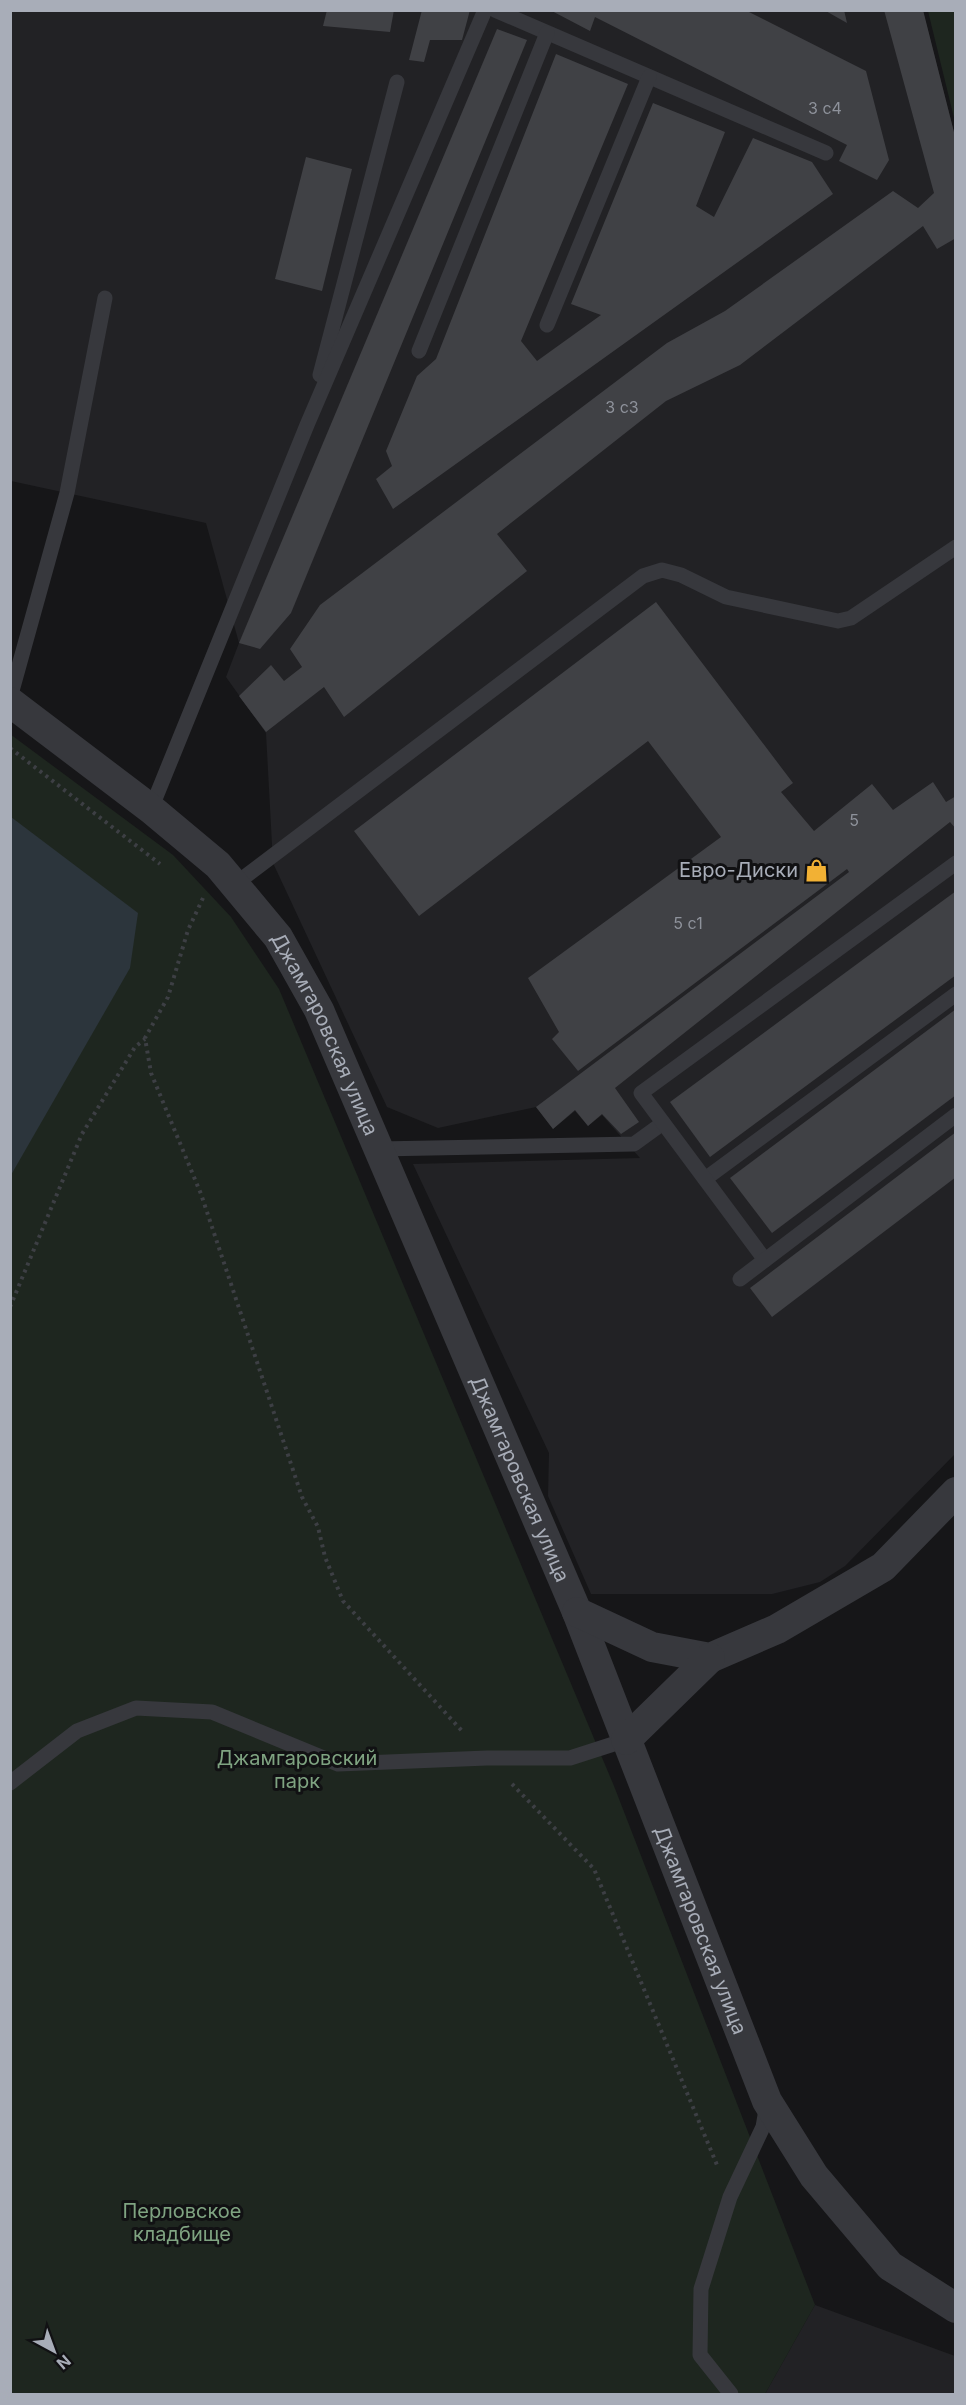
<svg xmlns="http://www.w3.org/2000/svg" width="966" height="2405" viewBox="0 0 966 2405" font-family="Inter,sans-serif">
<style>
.built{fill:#222225}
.green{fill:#1e261f}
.water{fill:#2c353c}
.building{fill:#404145}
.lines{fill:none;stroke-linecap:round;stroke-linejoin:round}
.path{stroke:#3d3f44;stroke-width:4;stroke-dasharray:3 4.5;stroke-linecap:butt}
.service{stroke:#37383d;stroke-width:15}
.minor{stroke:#37383d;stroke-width:30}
.labels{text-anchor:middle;stroke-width:6;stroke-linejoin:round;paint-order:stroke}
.number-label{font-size:16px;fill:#8e929b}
.poi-label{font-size:20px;fill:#a8adb8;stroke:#111113;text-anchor:end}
.street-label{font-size:20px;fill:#a8adb8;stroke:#111113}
.park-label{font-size:20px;fill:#7fa381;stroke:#111113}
</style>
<rect width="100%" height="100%" fill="#161618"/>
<g class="built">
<path d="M10,11H923L956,140L955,1454L845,1566L820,1582L772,1594H591L548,1496L549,1453L413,1164L640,1158L602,1115L588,1126L575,1111L553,1129L536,1107L438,1128L387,1107L273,863L266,733L226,677L239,643L206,523L11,481Z"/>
<path d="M815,2305L955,2356V2394H765Z"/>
</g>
<g class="green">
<path d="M928,11H955V122Z"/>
<path d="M10,734L173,855L231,917L279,989L614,1786L815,2305L765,2394H11Z"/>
</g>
<path class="water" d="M11,817L138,913L130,968L11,1175Z"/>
<g class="building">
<path d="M327,10H394L390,32L323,26Z"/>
<path d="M422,10H470L462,40H430L424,62L409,60Z"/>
<path d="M550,10H745L866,71L889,160L877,180L839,161L847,145L595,17L590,31Z"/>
<path d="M824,10H844L847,23Z"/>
<path d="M884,10H923L956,140V238L937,249L923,226L740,365L666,401L497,534L527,571L344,717L324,687L266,732L239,696L271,665L284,681L302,667L290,649L320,605L667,343L725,311L893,191L918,208L934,193Z"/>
<path d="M497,29L527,40L291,613L260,649L239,643Z"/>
<path d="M556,54L628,84L521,341L537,361L601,315L571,304L653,103L725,132L696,206L714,217L753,138L812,162L833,194L393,509L376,479L392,466L386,451L417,376L436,359Z"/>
<path d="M306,157L352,169L322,291L275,279Z"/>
<path d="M656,602L793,783L781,792L814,831L872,784L893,810L933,782L946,802L956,796V829L950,822L615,1088L639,1122L621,1134L602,1114L588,1126L575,1110L553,1129L536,1107L849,872L847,869L578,1071L552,1039L559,1032L528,978L721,837L648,741L419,916L354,831Z"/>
<path d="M956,891V975L710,1157L670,1102Z"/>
<path d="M956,1009V1095L772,1233L730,1178Z"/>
<path d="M956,1132V1177L772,1317L750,1288Z"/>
</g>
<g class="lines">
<g class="path">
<path d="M10,748L160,864"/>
<path d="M203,898L188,930L168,997L145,1038L151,1073L201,1194L302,1497L318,1527L325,1557L343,1601L463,1732"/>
<path d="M10,1307L82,1134L135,1047L145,1039"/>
<path d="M512,1784L594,1869L717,2165"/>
</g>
<g class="service">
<path d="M495,10L826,153"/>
<path d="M547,325L649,77"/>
<path d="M419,351L547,33"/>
<path d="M320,375L397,82"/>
<path d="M10,698L67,493L105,298"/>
<path d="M151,809L307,425L485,10"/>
<path d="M234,885L643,576L662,570L681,575L726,597L838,621L851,618L956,547"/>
<path d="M379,1149L634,1144L663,1123"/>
<path d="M705,1179L956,994"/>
<path d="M765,1260L641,1093L956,863"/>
<path d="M740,1279L956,1115"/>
<path d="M10,1783L77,1731L136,1708L212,1712L338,1764L487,1758H570L626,1740"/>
<path d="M731,2394L700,2355L701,2289L730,2197L763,2127L767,2104"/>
</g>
<g class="minor">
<path id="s1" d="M10,702L151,809L218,865L278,937L319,1010L577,1612L767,2101L814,2176L890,2266L956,2308"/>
<path d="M577,1612L652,1647L710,1658L777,1629L883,1567L956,1492"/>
<path d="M626,1740L710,1658"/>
</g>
</g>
<defs>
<symbol id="shop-bare" viewBox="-9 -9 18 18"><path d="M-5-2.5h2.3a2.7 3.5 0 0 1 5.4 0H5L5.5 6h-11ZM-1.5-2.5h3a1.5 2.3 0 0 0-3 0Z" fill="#f2b134" stroke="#111113" stroke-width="2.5" paint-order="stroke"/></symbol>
</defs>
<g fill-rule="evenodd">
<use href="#shop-bare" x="800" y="854" width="33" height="33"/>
</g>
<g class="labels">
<g class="number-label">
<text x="825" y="114">3 с4</text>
<text x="622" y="413">3 с3</text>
<text x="854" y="826">5</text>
<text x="688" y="929">5 с1</text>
</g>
<g class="poi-label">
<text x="798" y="877">Евро-Диски</text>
</g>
<g class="street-label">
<text dy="7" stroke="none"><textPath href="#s1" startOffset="466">Джамгаровская улица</textPath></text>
<text dy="7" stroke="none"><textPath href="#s1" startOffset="952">Джамгаровская улица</textPath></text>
<text dy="7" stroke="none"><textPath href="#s1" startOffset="1438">Джамгаровская улица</textPath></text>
</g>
<g class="park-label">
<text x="297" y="1765">Джамгаровский<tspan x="297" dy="23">парк</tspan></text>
<text x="182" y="2218">Перловское<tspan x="182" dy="23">кладбище</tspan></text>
</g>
</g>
<rect width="966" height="2405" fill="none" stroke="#a8adb8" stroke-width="24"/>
<g transform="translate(54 2351) rotate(139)" stroke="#111113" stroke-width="4.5" paint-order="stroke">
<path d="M0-4.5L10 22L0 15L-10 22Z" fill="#a8adb8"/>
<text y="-9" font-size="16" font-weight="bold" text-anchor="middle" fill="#a8adb8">N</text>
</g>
</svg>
